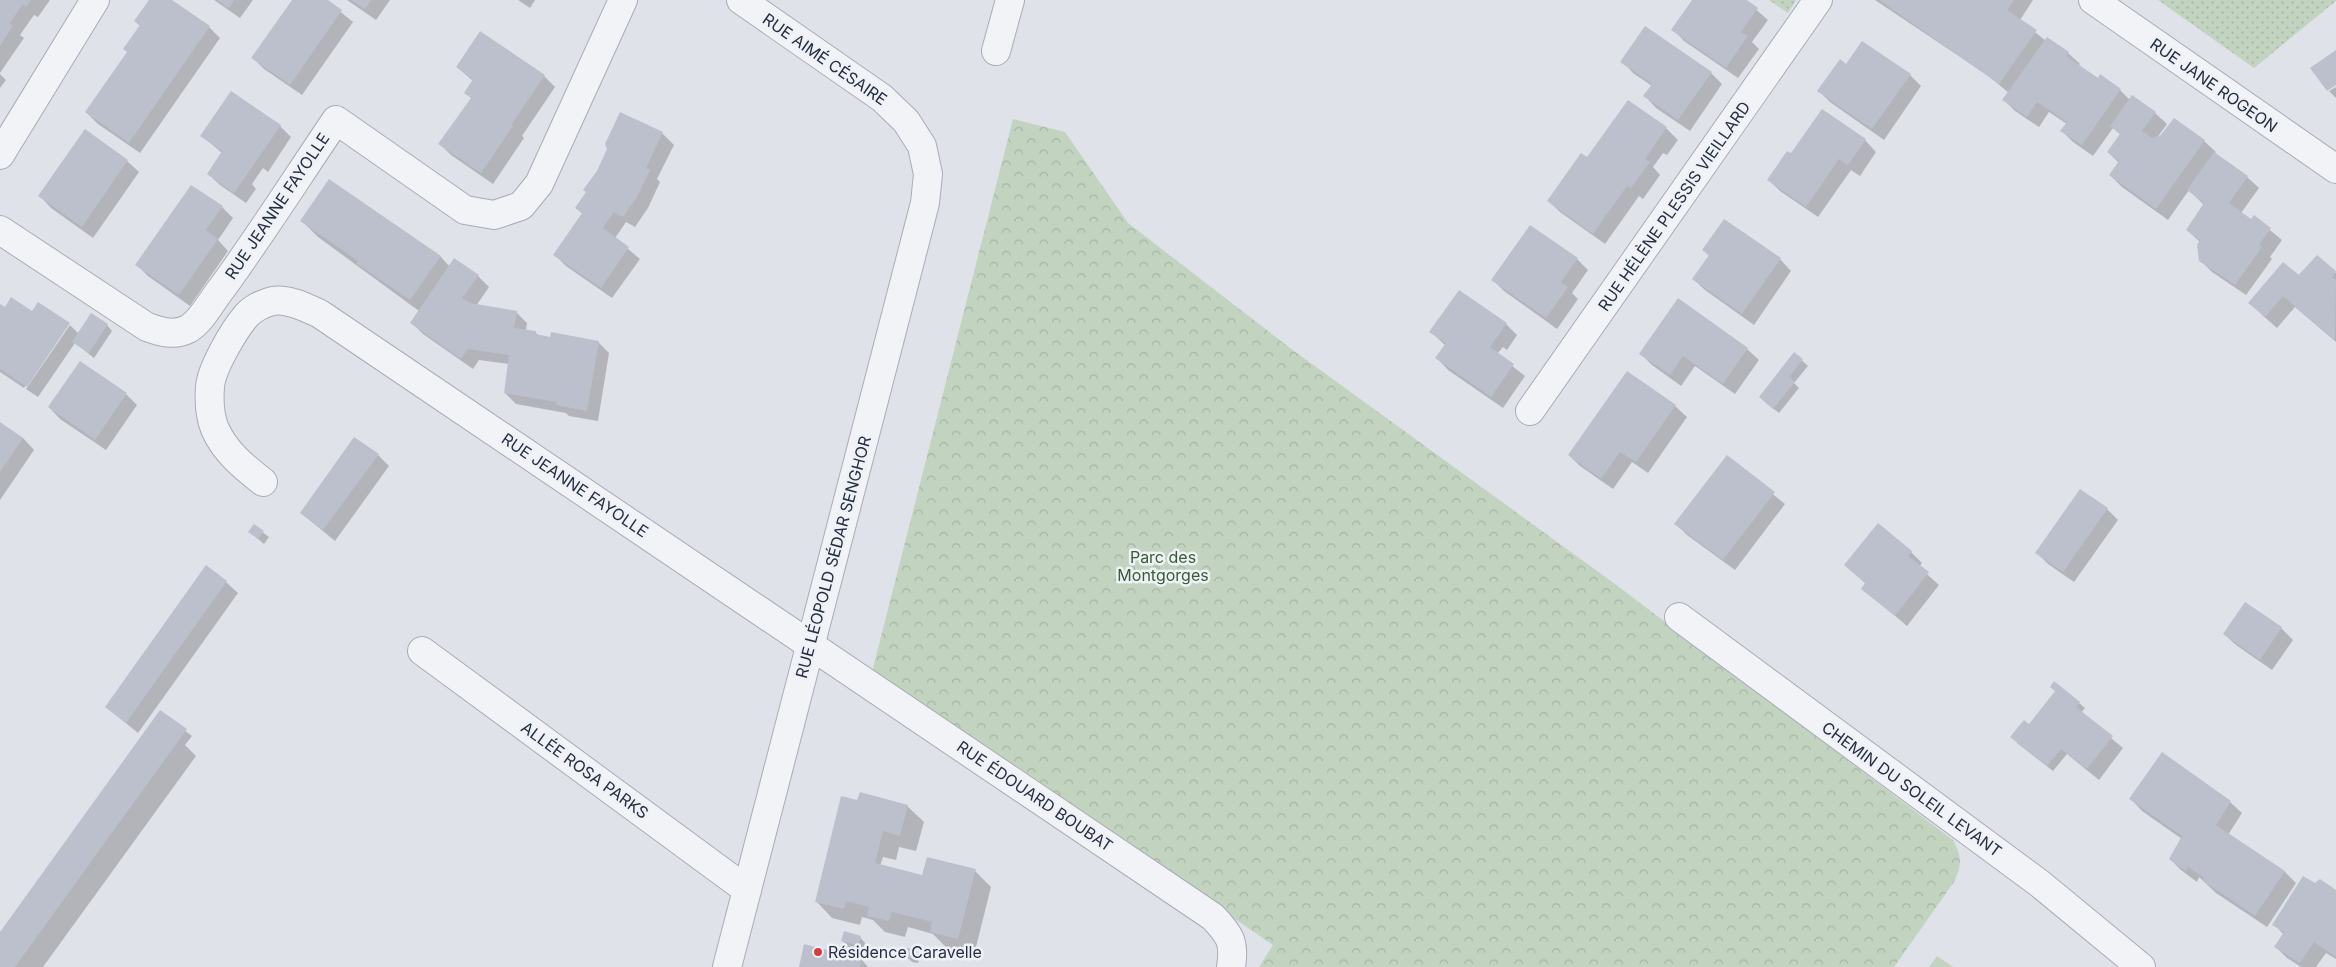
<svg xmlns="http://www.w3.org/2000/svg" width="2336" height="967" viewBox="0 0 2336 967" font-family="Inter,sans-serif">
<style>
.grass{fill:url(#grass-dots)}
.forest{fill:url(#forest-crowns)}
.garden{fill:#c2d3bf}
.shadow{fill:#0003}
.building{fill:#bcc0cc}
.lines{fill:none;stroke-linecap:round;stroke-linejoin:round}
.minor-casing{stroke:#a8acb7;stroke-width:30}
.minor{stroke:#f2f3f7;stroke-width:28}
.poi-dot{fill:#d53c44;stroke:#eef1f6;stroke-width:2}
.labels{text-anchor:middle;stroke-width:5;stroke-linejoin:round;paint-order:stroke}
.street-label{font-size:16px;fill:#272e41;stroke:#eef1f6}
.park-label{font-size:16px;fill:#375d33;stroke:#eef1f6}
.poi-label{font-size:16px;fill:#272e41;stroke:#eef1f6;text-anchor:start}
</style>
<defs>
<pattern id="grass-dots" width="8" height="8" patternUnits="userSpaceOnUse" patternTransform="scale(1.25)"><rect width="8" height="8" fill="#c2d3bf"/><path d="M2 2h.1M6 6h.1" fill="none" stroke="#a7b5a5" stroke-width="1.8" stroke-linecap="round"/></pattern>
<pattern id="forest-crowns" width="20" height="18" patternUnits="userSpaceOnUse" patternTransform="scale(1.25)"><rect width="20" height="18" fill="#c2d3bf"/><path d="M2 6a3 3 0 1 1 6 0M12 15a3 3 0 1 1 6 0" fill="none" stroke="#a7b5a5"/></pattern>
</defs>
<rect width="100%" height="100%" fill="#dfe2e9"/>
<g class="grass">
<path d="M1769,0H1796L1788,13Z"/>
<path d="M2158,0H2336V1L2254,68Z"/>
</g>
<path class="forest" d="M1013,119L1065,132L1128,223L1290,348L1615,584L1953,840C1962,857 1962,864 1954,882L1894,967H1259L1273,945L872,672Z"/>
<path class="garden" d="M1937,956L1953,967H1929Z"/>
<g class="shadow">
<path d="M0,0H50L38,17L34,15L20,35L24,38L0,73Z"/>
<path d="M150,0H170L209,27L220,38L140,153L98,124L86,112L128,52L140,26L135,21Z"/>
<path d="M214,0H253L240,18Z"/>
<path d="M293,0H326L353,22L302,95L264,69L253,58Z"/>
<path d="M347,0H390L376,20Z"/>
<path d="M518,0H535L530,8Z"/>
<path d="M1694,0H1745L1768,20L1752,42L1759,49L1738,78L1684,41L1673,29Z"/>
<path d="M1875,0H2033L2020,20L2046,41L2047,39L2068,53L2080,64L2078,66L2098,80L2120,90L2130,100L2132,97L2155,113L2167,124L2157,138L2204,141L2216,152L2214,154L2247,177L2259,188L2241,213L2252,220L2254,217L2282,240L2270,257L2272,259L2246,295L2212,272L2200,260V242L2187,230L2204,205L2189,190L2168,220L2122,187L2110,175L2119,163L2108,152L2121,135L2113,128L2093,156L2073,142L2062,131L2067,124L2049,112L2039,127L2015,111L2004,100L2009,93L1987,75Z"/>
<path d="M1622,61L1711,73L1722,84L1690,131L1656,108L1645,96L1652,86L1633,73Z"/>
<path d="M1847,66L1910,75L1921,86L1884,140L1830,102L1819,91Z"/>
<path d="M457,67L544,76L555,87L522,136L524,138L493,184L451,155L440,144L472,98L473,81Z"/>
<path d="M0,74L6,80L0,88Z"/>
<path d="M2336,87V98L2329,91Z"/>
<path d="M1628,101L1666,128L1678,140L1667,155L1663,153L1653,167L1660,175L1643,199L1639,196L1605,244L1560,212L1549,201L1588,159Z"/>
<path d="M1822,111L1865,140L1876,152L1860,176L1851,170L1818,217L1780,191L1768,179L1791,155Z"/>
<path d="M280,126L291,137L268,172L263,168L252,184L256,189L246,203L220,185L208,174L222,153L202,136Z"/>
<path d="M85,131L127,161L139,172L93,238L51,208L40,196Z"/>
<path d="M662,133L674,145L657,179L660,182L648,208L635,227L626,222L615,238L640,259L612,298L566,266L555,255L583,214L576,208Z"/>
<path d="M222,207L233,218L218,240L228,251L190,306L148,276L137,265Z"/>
<path d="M302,221L440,256L450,267L478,276L489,287L476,306L516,312L527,323L526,331L535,332L539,336L598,342L609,353L598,421L569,416L566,413L516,404L505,393L509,364L479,360L473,369L423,334L411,322L419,311L318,237Z"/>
<path d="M1704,250L1780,259L1791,271L1754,325L1705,290L1693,279L1709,256Z"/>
<path d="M2317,256L2336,273V342L2295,307L2277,328L2261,314Z"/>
<path d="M1577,259L1588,270L1572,293L1578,299L1557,329L1504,291L1493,280Z"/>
<path d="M38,304L69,325H67L24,388L0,372V305L5,309L32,313Z"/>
<path d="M1506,324L1517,335L1507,350L1503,347L1497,354L1525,376L1503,408L1448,370L1437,358L1446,346L1431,332Z"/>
<path d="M70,325L79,334L107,325L112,331L94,358L75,343L38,397L26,389Z"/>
<path d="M1747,349L1759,360L1735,394L1695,366L1681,386L1652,365L1640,353Z"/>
<path d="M1795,354L1808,366L1794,383L1799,388L1779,413L1766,403Z"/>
<path d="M1627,373L1675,406L1687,417L1648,473L1632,462L1613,489L1580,466L1569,455Z"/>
<path d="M126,394L137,405L106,450L60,419L49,407Z"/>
<path d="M0,423L23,438L34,450L0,500Z"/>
<path d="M378,455L389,466L335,541L301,513Z"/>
<path d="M1727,457L1785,504L1735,570L1687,535L1676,524Z"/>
<path d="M2107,509L2118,520L2074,582L2048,564L2037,553Z"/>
<path d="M254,526L269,537L264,544L250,532Z"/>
<path d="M1911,552L1922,563L1919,567L1939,585L1907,626L1885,607L1866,584L1846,565Z"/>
<path d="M226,582L238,593L138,733L106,707Z"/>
<path d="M2245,604L2281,628L2293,640L2272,670L2236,645L2224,634Z"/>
<path d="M2079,703L2085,708L2081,713L2123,748L2099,780L2067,754L2053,771L2017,743L2034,730Z"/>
<path d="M160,712L192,736L185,745L196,756L43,967H0V934Z"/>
<path d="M2162,754L2230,802L2242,813L2228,835L2285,872L2296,883L2267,927L2216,893L2199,877L2197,882L2181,870L2170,859L2182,839L2142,811L2131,799Z"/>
<path d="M858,802L907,806L924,822L916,851L899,847L896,860L883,857L880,866L922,876L975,871L991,887L974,955L947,948L933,934L908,927L905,937L885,932L873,920L862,917L860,925L832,918L816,901Z"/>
<path d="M2315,885L2336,891V959L2326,953L2316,967H2301L2287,958L2276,947L2284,935L2274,924Z"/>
<path d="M860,937L865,943L863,950L848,947L843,941Z"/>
<path d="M914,951L920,956L918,963L912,962L906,956Z"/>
<path d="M862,960L868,967H800Z"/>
</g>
<g class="building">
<path d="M0,0H31L26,7L23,4L10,23L13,26L0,46Z"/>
<path d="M149,0H172L210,26L129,143L85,112L127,52L123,49L140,25L134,21Z"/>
<path d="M217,0H234L229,8Z"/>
<path d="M292,0H328L342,10L290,85L251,58Z"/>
<path d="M351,0H371L365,9Z"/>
<path d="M1692,0H1747L1758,8L1741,32L1748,36L1726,68L1671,30Z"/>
<path d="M1879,0H2014L2007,10L2037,30L1999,84Z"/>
<path d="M1645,26L1712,72L1678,120L1643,96L1652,84L1620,62Z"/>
<path d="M480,31L545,75L511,125L513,126L481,173L438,144L471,98L464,93L473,79L456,67Z"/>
<path d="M2047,37L2069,52L2066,56L2098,78L2100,74L2121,89L2082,145L2060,131L2067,122L2037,102L2027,117L2002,100Z"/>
<path d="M1862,41L1911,74L1872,129L1817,91L1840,59L1846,64Z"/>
<path d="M2336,50V85L2327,91L2310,68Z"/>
<path d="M231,91L281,125L234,193L207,174L222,151L200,136Z"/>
<path d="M2132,95L2156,112L2142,131L2152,138L2160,136L2174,118L2205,140L2156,209L2109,175L2119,161L2107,152L2120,134L2110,126Z"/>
<path d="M1628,100L1667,127L1645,159L1650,162L1631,188L1627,186L1593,234L1547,201L1581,153L1587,157Z"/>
<path d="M1822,109L1866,139L1848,165L1839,159L1806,207L1767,180L1787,151L1791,153Z"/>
<path d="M620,112L663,132L646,168L650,170L637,197L623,217L614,212L603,228L629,247L601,288L553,255L582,213L575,208L586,192L583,190L597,171L607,149L605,144Z"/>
<path d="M85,129L128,160L82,227L38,196Z"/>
<path d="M2214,152L2248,176L2229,203L2251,219L2254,215L2271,228L2259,245L2262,247L2235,285L2199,261L2197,245L2200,240L2186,230L2204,203L2187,190Z"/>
<path d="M329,179L441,256L410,300L356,263L358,261L300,221Z"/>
<path d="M191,185L223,206L206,230L218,239L179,295L135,265Z"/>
<path d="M1724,219L1781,258L1742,314L1692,279L1709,255L1702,250Z"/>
<path d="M1530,225L1578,258L1561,282L1568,287L1546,318L1491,280Z"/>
<path d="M2317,255L2336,271L2332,277L2336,280L2335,341L2283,296L2265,317L2248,303L2283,262L2299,275Z"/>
<path d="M454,258L479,275L462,298L470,303L517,311L514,328L536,331L535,334L550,337L551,332L599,341L587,411L556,405L557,402L504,393L509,355L468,349L461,359L410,323Z"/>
<path d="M1459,290L1507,323L1490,347L1514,364L1491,397L1435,358L1446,343L1429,332Z"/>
<path d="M11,297L32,311L38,302L70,323L27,387L0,369V304L5,307Z"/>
<path d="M1678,298L1748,348L1723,384L1683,356L1670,375L1639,354Z"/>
<path d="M91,313L108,324L89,353L72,342Z"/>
<path d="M1794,352L1803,359L1789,377L1795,382L1773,409L1759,397Z"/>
<path d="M80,361L127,393L95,440L48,407Z"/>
<path d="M1627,371L1676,405L1636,462L1620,452L1601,479L1568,455Z"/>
<path d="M0,422L23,438L0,472Z"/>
<path d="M354,437L379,454L323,530L300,513Z"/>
<path d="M1727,455L1775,492L1723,560L1674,524Z"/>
<path d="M2080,489L2108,508L2063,572L2035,553Z"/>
<path d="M1878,523L1912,551L1908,556L1929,572L1895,616L1861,589L1865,583L1844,565Z"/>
<path d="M254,524L264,531L258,539L248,532Z"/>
<path d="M206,565L227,581L126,723L105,707Z"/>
<path d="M2245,602L2282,627L2260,660L2223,634Z"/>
<path d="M2054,681L2080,702L2076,707L2113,736L2087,769L2061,749L2047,766L2010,737L2024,720L2029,724L2055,691L2050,687Z"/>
<path d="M160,710L187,729L15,967H0V932Z"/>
<path d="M2162,752L2231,801L2216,825L2285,871L2255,916L2203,881L2204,878L2188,867L2186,871L2169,859L2182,836L2129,799Z"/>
<path d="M860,792L908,805L900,836L883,831L875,863L922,875L927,857L976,869L958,939L930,932L932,922L892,912L889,921L867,916L869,907L846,901L844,909L815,902L841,796L857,800Z"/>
<path d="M2303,876L2315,883L2320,879L2336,890V957L2314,942L2300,963L2274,947L2284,932L2272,925Z"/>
<path d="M844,931L861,936L858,945L841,941Z"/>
<path d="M804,944L862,959L860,967H799Z"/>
<path d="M907,948L915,949L913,958L905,957Z"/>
</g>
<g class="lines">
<defs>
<g id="minor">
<path d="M2093,0L2336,169"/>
<path d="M996,51L1010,0"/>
<path d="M0,155L95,0"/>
<path d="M0,230L147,327C161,332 174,336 188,329C202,321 212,300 222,288C262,233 298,176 336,120L465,210L494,215L521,206L539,184L623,0"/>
<path d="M1530,411L1818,0"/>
<path d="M263,482C244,467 225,452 215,429C210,417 209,400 210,387C211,369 234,330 246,316C252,309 263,303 273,301C288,298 307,308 320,314L1213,917C1230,935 1235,942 1231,967"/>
<path d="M1679,617L2039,883L2141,967"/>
<path d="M422,651L747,890"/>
<path d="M727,967L925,203L928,174L922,146L906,121L882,98L741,0"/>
</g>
</defs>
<use href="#minor" class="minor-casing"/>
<use href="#minor" class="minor"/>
</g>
<circle class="poi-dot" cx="818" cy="952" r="5"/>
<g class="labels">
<g class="street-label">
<text transform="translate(825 59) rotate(35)" y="6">RUE AIMÉ CÉSAIRE</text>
<text transform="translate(2214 85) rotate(35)" y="6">RUE JANE ROGEON</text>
<text transform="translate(277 206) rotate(-56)" y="6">RUE JEANNE FAYOLLE</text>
<text transform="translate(1674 206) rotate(-55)" y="6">RUE HÉLÈNE PLESSIS VIEILLARD</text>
<text transform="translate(575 485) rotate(34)" y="6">RUE JEANNE FAYOLLE</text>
<text transform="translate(833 557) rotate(-75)" y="6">RUE LÉOPOLD SÉDAR SENGHOR</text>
<text transform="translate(585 770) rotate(36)" y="6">ALLÉE ROSA PARKS</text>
<text transform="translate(1912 789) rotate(36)" y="6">CHEMIN DU SOLEIL LEVANT</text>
<text transform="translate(1035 796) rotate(34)" y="6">RUE ÉDOUARD BOUBAT</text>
</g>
<g class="park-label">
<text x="1163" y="563">Parc des<tspan x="1163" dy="18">Montgorges</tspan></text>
</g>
<g class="poi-label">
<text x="828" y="958">Résidence Caravelle</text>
</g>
</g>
</svg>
